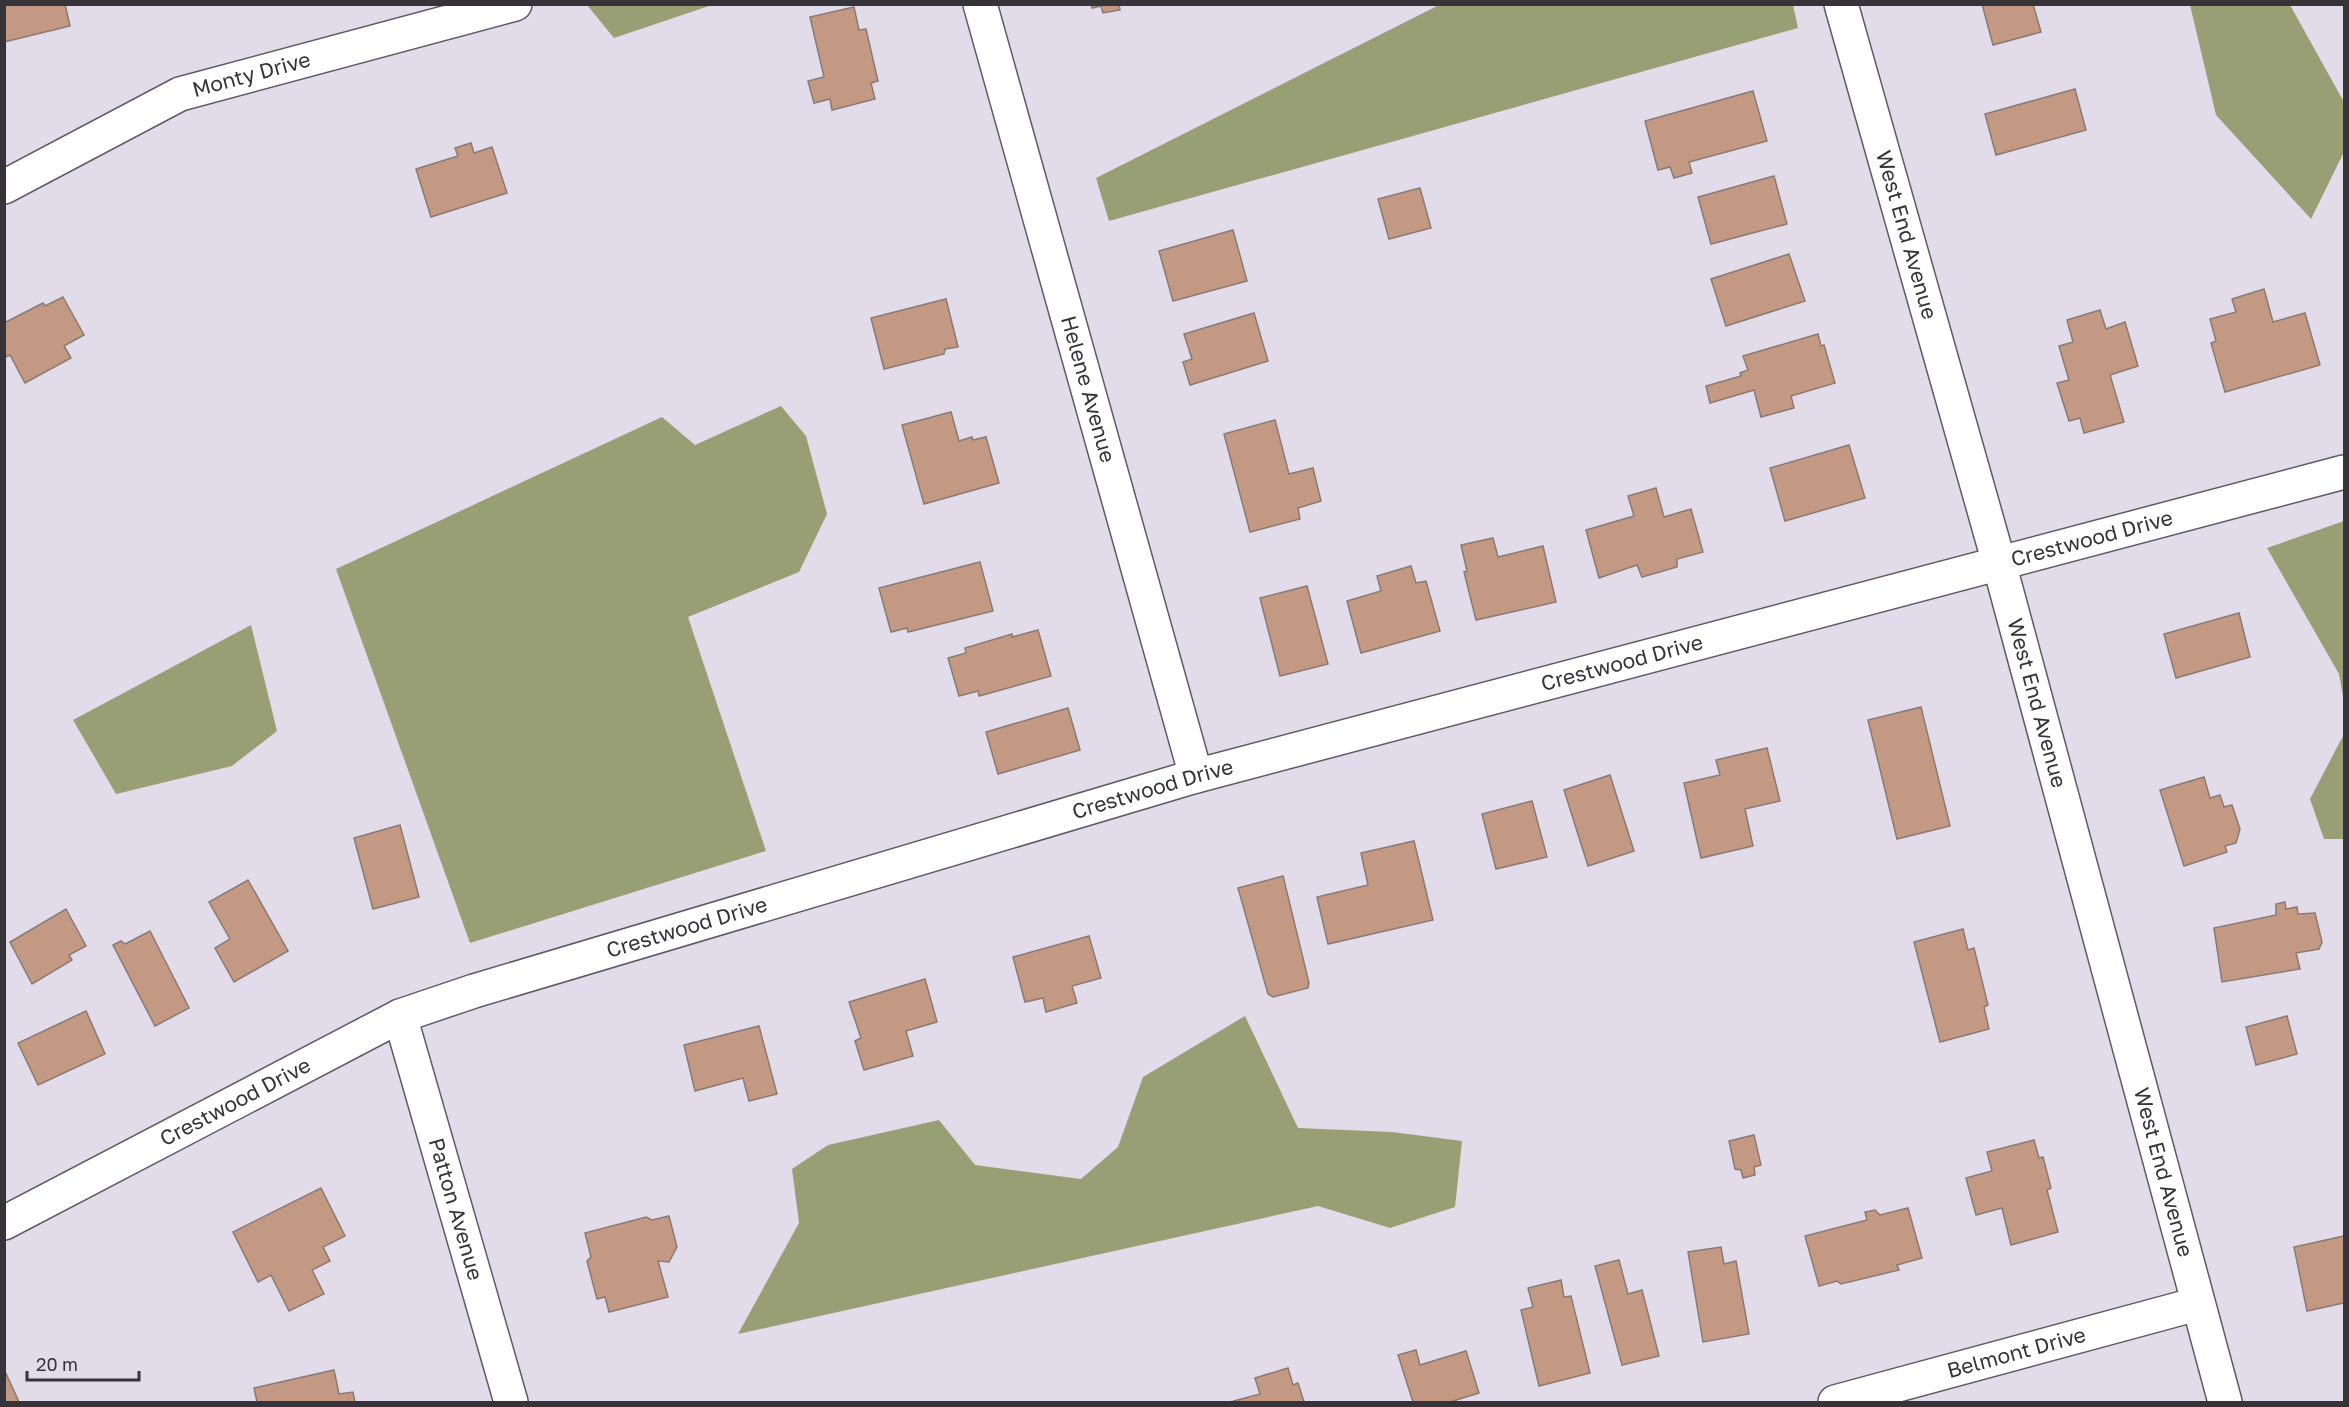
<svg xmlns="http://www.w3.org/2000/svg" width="2349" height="1407" viewBox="0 0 2349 1407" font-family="'Golos Text',sans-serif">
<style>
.forest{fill:#999f74}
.building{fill:#c49983;stroke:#897a72;stroke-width:1.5}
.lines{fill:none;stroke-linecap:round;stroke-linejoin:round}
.minor-casing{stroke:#605966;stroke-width:36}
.minor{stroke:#fff;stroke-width:33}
.labels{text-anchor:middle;stroke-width:4.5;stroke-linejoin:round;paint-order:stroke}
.street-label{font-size:21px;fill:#363339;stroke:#e2dbea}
</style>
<rect width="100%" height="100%" fill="#e2dbea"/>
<g class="forest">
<path d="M587,5H712L614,38Z"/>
<path d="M1439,5H1793L1798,28L1109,221L1096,178Z"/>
<path d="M2190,5H2290L2344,102V152L2311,219L2216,115Z"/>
<path d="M781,406L806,436L827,514L799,572L688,617L766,851L470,943L336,569L662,417L695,445Z"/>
<path d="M2344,521V702L2339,674L2267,548Z"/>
<path d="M251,625L277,731L232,766L116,794L73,720Z"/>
<path d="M2344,734V839H2324L2310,799Z"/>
<path d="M1245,1016L1298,1128L1392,1132L1462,1141L1455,1207L1390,1228L1318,1206L738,1334L799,1223L792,1169L828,1145L939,1120L975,1165L1081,1179L1118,1147L1143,1077Z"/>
</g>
<g class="building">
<path d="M4,4H65L70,26L4,42Z"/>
<path d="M1091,4H1119L1120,10L1103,13L1101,6L1092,8Z"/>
<path d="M1982,4H2033L2041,32L1993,45Z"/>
<path d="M854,7L859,30L866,29L878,81L871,83L875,99L832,110L830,99L814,103L808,81L824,77L810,17Z"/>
<path d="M2075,89L2086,130L1996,155L1985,114Z"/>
<path d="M1753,91L1767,141L1689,162L1692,173L1674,178L1670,167L1658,170L1645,121Z"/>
<path d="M471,143L474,153L492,147L507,193L431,217L416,169L458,156L455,148Z"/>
<path d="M1774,176L1787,224L1711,244L1698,197Z"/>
<path d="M1420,188L1431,228L1389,239L1378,199Z"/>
<path d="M1233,230L1247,281L1173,301L1159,251Z"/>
<path d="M1789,254L1805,301L1726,326L1711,279Z"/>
<path d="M2264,289L2273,322L2305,313L2320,365L2225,392L2211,343L2216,341L2210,319L2236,312L2232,299Z"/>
<path d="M63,297L84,335L64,346L71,358L25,383L10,355L4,358V323L43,303L45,306Z"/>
<path d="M946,299L958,347L945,349L944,354L884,369L871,318Z"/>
<path d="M2100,310L2106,329L2125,322L2138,366L2110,375L2124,422L2084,433L2080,418L2069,421L2057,383L2069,380L2059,346L2073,342L2067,320Z"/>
<path d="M1254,313L1268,361L1190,385L1183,362L1192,359L1184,334Z"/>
<path d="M1818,334L1821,346L1824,345L1835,383L1791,396L1794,408L1761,417L1754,390L1710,403L1706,386L1741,376L1740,373L1748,370L1743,356Z"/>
<path d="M951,412L959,441L972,437L973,440L986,437L999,483L924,504L902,425Z"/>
<path d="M1275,420L1289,474L1313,468L1321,501L1298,508L1300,519L1250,532L1224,434Z"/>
<path d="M1849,445L1865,498L1785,521L1770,468Z"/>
<path d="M1656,488L1664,517L1691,509L1703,552L1677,559V567L1642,577L1637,565L1599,578L1586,530L1634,516L1628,496Z"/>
<path d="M1493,538L1498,557L1543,546L1556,602L1476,620L1464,572L1467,571L1461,545Z"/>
<path d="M980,562L993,611L908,632L907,628L891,632L879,588Z"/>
<path d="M1411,566L1416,583L1426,581L1440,631L1361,653L1347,601L1381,591L1377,576Z"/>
<path d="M1307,586L1328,664L1280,676L1260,598Z"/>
<path d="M2239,613L2250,657L2176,678L2164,634Z"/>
<path d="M1038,630L1051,676L979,696L978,691L959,696L948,658L966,653L965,648L1012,634V637Z"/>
<path d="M1921,707L1950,826L1897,839L1868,720Z"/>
<path d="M1068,708L1080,750L998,774L986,732Z"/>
<path d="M1767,748L1780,801L1745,809L1753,846L1701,858L1684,783L1720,775L1716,760Z"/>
<path d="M1610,775L1634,851L1588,866L1564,790Z"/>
<path d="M2204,777L2210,798L2220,795L2224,807L2232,805L2240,829L2236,843L2225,846L2227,852L2184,866L2160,790Z"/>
<path d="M1532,801L1547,857L1496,869L1482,814Z"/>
<path d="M400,825L419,897L373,909L354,838Z"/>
<path d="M1414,841L1433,920L1328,944L1317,897L1368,885L1361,853Z"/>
<path d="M1283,876L1309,983L1308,988L1273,997L1268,994L1238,888Z"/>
<path d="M248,880L288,951L234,982L215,948L230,939L209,902Z"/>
<path d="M2285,902L2286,909L2297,907L2298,914L2315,913L2322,942L2319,949L2296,953L2300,969L2222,982L2214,928L2276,915V904Z"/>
<path d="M66,909L86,946L69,955L72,960L32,984L10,942Z"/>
<path d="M1963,929L1968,950L1974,948L1988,1005L1984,1007L1989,1029L1940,1042L1914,942Z"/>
<path d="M150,931L189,1008L155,1026L113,945L121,941L125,944Z"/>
<path d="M1089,936L1101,978L1072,986L1077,1003L1046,1012L1043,998L1025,1002L1013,957Z"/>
<path d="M925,979L937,1022L906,1031L913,1056L864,1070L855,1041L861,1038L849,1002Z"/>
<path d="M86,1011L105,1054L38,1085L18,1043Z"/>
<path d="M2287,1016L2297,1054L2256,1065L2246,1027Z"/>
<path d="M759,1026L777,1094L749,1101L743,1078L695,1091L684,1045Z"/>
<path d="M1754,1135L1761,1165L1754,1167L1755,1175L1743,1178L1741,1170L1735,1169L1729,1141Z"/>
<path d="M2034,1140L2039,1158L2043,1157L2051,1188L2047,1190L2058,1232L2011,1245L2002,1208L1976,1215L1966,1178L1992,1171L1987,1152Z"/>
<path d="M321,1188L345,1236L323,1247L330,1261L312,1270L324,1294L289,1311L271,1275L258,1282L233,1232Z"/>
<path d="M1908,1208L1922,1258L1897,1265L1899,1270L1841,1284L1837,1281L1819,1286L1805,1236L1867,1220L1865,1212L1875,1210L1880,1215Z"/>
<path d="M669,1216L677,1247L669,1262L658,1261L668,1297L609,1312L605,1297L597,1299L587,1261L591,1257L585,1233L646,1217L652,1220Z"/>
<path d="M2344,1236V1303L2307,1311L2294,1247Z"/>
<path d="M1721,1247L1724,1264L1736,1261L1749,1334L1703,1342L1688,1252Z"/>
<path d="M1619,1260L1628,1294L1642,1290L1659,1356L1622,1365L1595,1266Z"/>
<path d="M1561,1280L1564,1297L1571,1296L1590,1373L1539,1386L1521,1310L1533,1307L1528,1288Z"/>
<path d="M1416,1350L1420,1365L1466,1351L1479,1393L1450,1402H1413L1398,1355Z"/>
<path d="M1288,1368L1293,1385L1298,1383L1304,1402H1230L1260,1394L1255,1378Z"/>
<path d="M4,1369L19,1402H4Z"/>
<path d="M334,1370L339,1394L353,1392L355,1402H257L254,1388Z"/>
</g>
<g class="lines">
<defs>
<g id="minor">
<path id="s1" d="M980,4L1196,776"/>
<path id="s2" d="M1841,4L1999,563L2225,1402"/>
<path id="s3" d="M4,187L180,94L515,4"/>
<path id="s4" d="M400,1016L511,1402"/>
<path id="s5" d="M4,1223L400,1016L474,991L1196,776L2344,472"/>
<path id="s6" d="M1835,1402L2197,1304"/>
</g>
</defs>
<use href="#minor" class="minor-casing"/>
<use href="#minor" class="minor"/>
</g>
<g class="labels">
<g class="street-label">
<text dy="7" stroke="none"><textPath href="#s3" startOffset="273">Monty Drive</textPath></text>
<text dy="7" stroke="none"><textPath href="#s2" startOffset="240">West End Avenue</textPath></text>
<text dy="7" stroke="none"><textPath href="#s1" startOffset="400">Helene Avenue</textPath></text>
<text dy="7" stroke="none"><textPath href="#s5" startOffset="2205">Crestwood Drive</textPath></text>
<text dy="7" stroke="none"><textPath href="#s5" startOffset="1719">Crestwood Drive</textPath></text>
<text dy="7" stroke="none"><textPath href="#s2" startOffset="726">West End Avenue</textPath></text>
<text dy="7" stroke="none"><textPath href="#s5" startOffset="1233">Crestwood Drive</textPath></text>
<text dy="7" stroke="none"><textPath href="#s5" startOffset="747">Crestwood Drive</textPath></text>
<text dy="7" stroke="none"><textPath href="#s5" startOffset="261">Crestwood Drive</textPath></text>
<text dy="7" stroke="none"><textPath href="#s2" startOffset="1212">West End Avenue</textPath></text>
<text dy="7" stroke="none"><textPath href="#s4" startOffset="201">Patton Avenue</textPath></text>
<text dy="7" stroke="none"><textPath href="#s6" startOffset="188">Belmont Drive</textPath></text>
</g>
</g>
<rect width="2349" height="1407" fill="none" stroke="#363339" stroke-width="12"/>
<path d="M27 1371v9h112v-9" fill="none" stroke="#363339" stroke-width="3"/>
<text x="36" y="1371" font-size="18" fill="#363339" stroke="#e2dbea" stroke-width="4.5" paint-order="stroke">20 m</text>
</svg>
